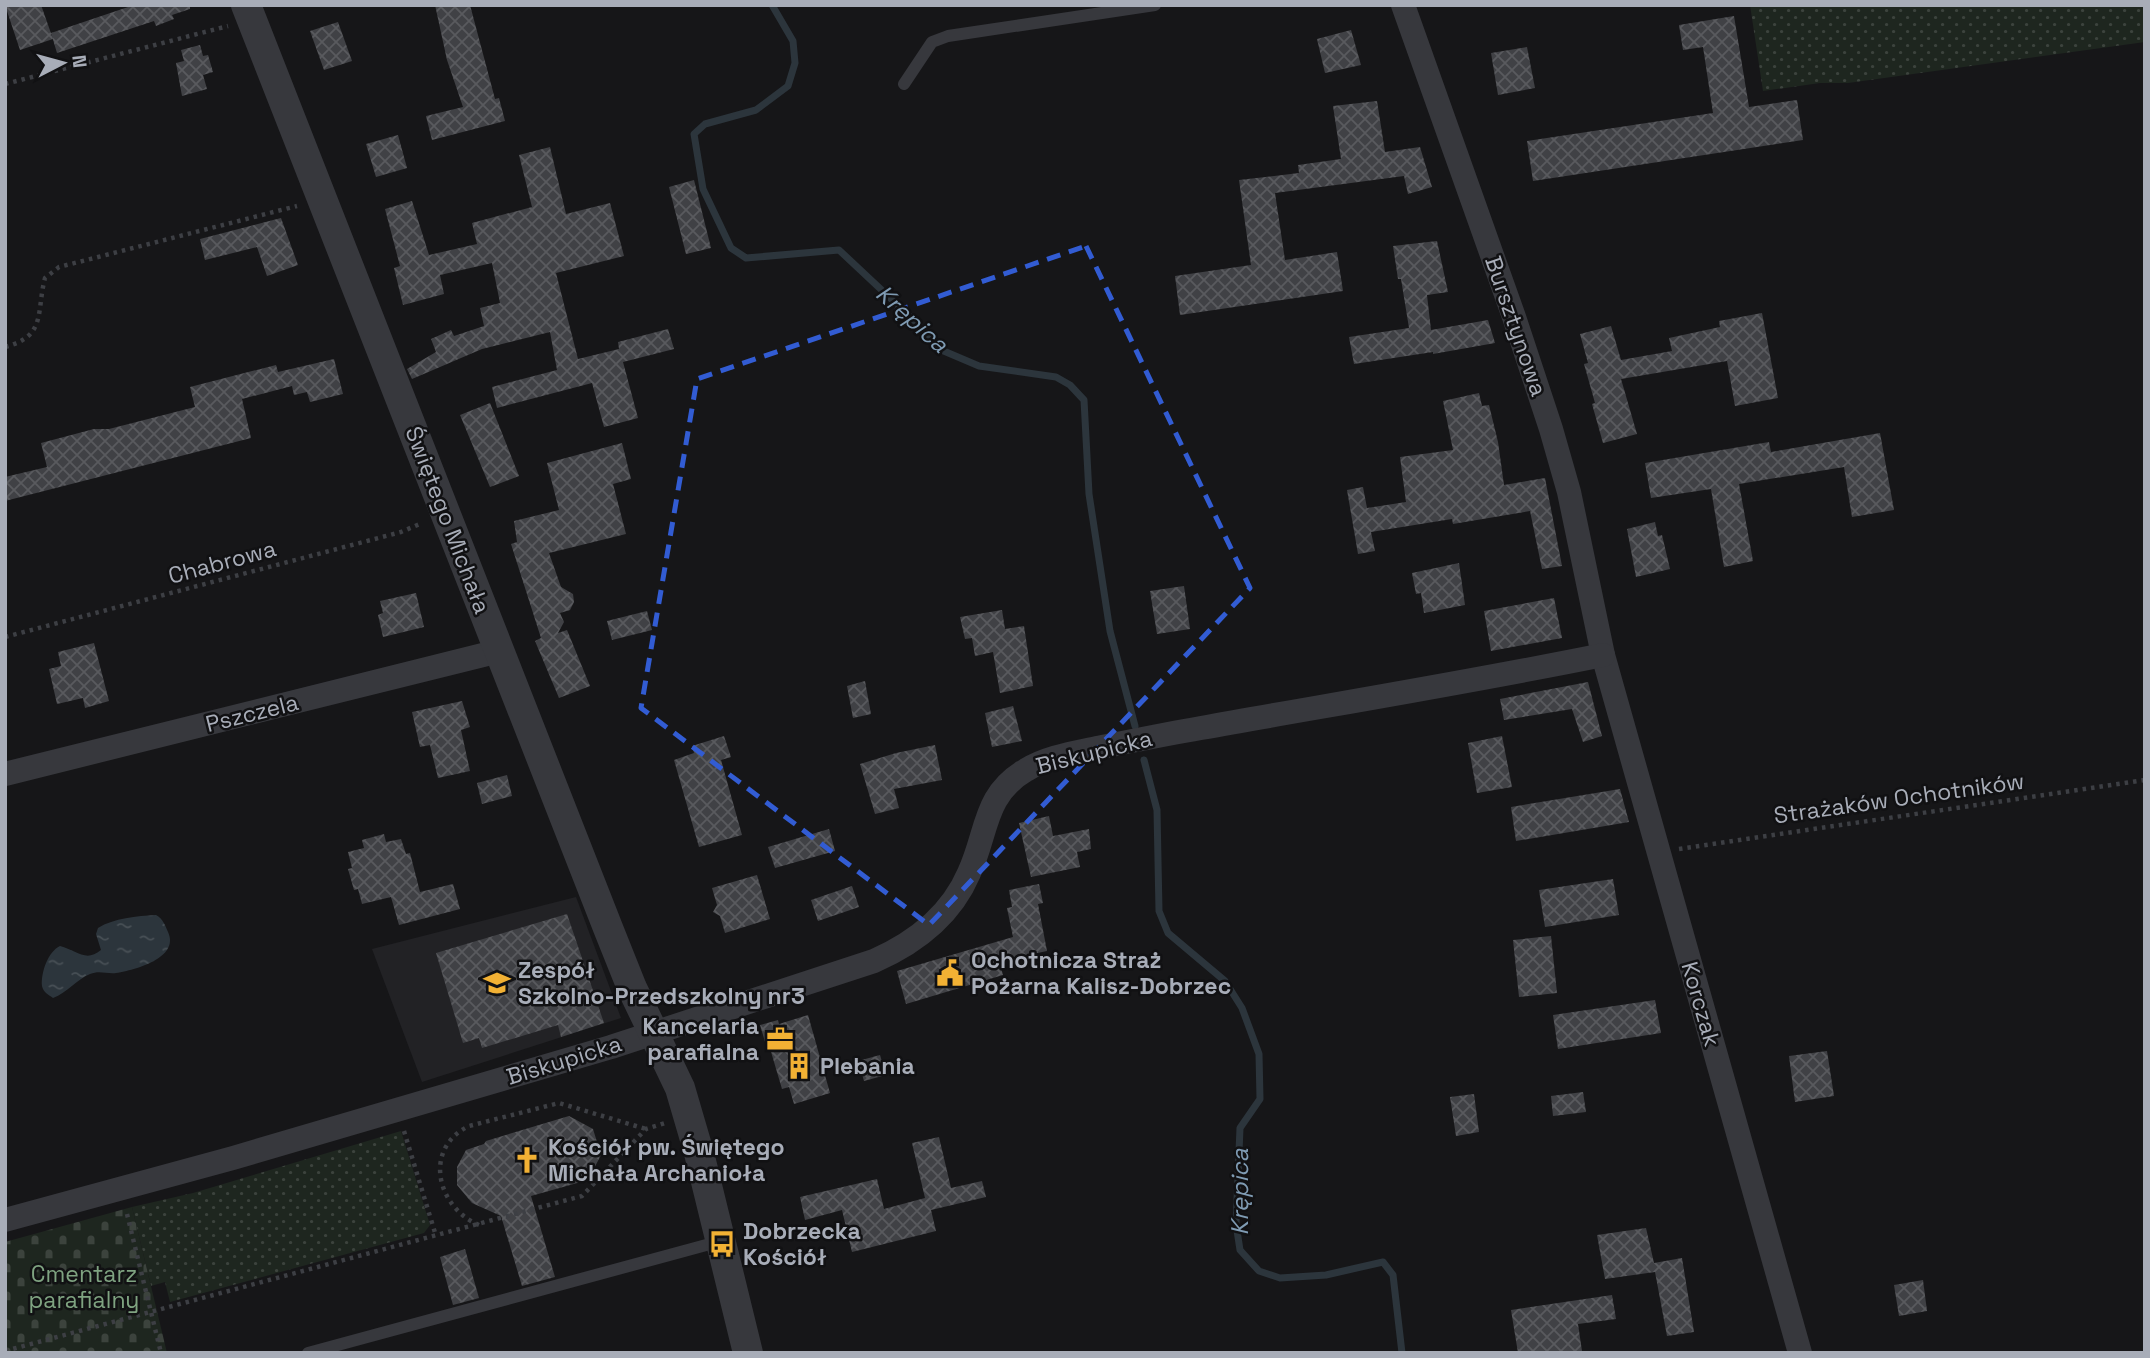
<svg xmlns="http://www.w3.org/2000/svg" width="2150" height="1358" viewBox="0 0 2150 1358" font-family="'Space Grotesk',sans-serif">
<style>
.built{fill:#222225}
.grass{fill:url(#grass-dots)}
.cemetery{fill:url(#cemetery-stones)}
.water{fill:url(#water-ripples)}
.lines{fill:none;stroke-linecap:round;stroke-linejoin:round}
.stream{stroke:#2c353c;stroke-width:7}
.building{fill:url(#building-cross-hatch)}
.path{stroke:#3d3f44;stroke-width:4.5;stroke-dasharray:3.5 5;stroke-linecap:butt}
.service{stroke:#37383d;stroke-width:12}
.minor{stroke:#37383d;stroke-width:24}
.tertiary{stroke:#37383d;stroke-width:30}
.marked{fill:none;stroke:#325cd3;stroke-width:5;stroke-dasharray:14 9;stroke-linejoin:round}
.labels{text-anchor:middle;stroke-width:5;stroke-linejoin:round;paint-order:stroke}
.street-label{font-size:23px;fill:#a8adb8;stroke:#111113}
.poi-label{font-size:23px;font-weight:bold;fill:#a8adb8;stroke:#111113;text-anchor:start}
.park-label{font-size:23px;fill:#7fa381;stroke:#111113}
.water-label{font-size:24px;font-style:italic;fill:#7f9bb3;stroke:#111113}
</style>
<defs>
<pattern id="grass-dots" width="8" height="8" patternUnits="userSpaceOnUse" patternTransform="scale(1.75)"><rect width="8" height="8" fill="#1e261f"/><path d="M2 2h.1M6 6h.1" fill="none" stroke="#3c433d" stroke-width="1.8" stroke-linecap="round"/></pattern>
<pattern id="cemetery-stones" width="16" height="16" patternUnits="userSpaceOnUse" patternTransform="scale(1.75)"><rect width="16" height="16" fill="#1e261f"/><path d="M2 7V4a2 2 0 0 1 4 0v3zM10 15v-3a2 2 0 0 1 4 0v3z" fill="#3c433d"/></pattern>
<pattern id="water-ripples" width="26" height="14" patternUnits="userSpaceOnUse" patternTransform="scale(1.75)"><rect width="26" height="14" fill="#2c353c"/><path d="M2 4q2-2 4 0t4 0M15 11q2-2 4 0t4 0" fill="none" stroke="#485056"/></pattern>
<pattern id="building-cross-hatch" width="8" height="8" patternUnits="userSpaceOnUse" patternTransform="scale(1.75)"><rect width="8" height="8" fill="#404145"/><path d="M0 0l8 8M0 8l8-8" fill="none" stroke="#595a5e"/></pattern>
</defs>
<rect width="100%" height="100%" fill="#161618"/>
<path class="built" d="M576,897L621,1018L422,1082L372,949Z"/>
<g class="grass">
<path d="M1750,5H2145V42L1848,83H1820L1763,91Z"/>
<path d="M401,1131L430,1225L424,1233L170,1302L165,1282L151,1286L132,1207L193,1193Z"/>
</g>
<path class="cemetery" d="M132,1207L167,1353H5V1242Z"/>
<path class="water" d="M156,915C163,919 165,925 168,932C180,958 135,970 116,973C107,974 99,970 90,974C77,979 67,993 53,998C49,995 43,992 42,986C41,972 48,952 60,946C76,950 86,963 101,950L96,934L98,928C114,918 137,916 156,915Z"/>
<g class="lines">
<g class="stream">
<path d="M772,5L793,41L795,63L788,86L756,110L705,124L694,134L703,189L731,248L746,258L839,250L920,326L939,349L979,366L1056,377L1070,385L1084,400L1089,494L1110,631L1135,726"/>
<path d="M1144,760L1157,810L1159,911L1168,933L1225,981L1242,1008L1259,1054L1260,1099L1240,1128L1236,1224L1240,1250L1259,1271L1280,1278L1326,1275L1383,1262L1393,1275L1402,1353"/>
</g>
</g>
<g class="building">
<path d="M5,5H41L53,39L20,50Z"/>
<path d="M134,5H190V9L172,15L174,19L156,26L154,21L57,53L51,33Z"/>
<path d="M435,5H470L495,99L499,98L505,121L432,140L426,116L463,107L447,60Z"/>
<path d="M1734,16L1749,107L1797,100L1803,140L1533,181L1527,141L1713,113L1703,47L1683,50L1679,25Z"/>
<path d="M338,22L352,61L324,70L310,31Z"/>
<path d="M1351,30L1361,65L1325,73L1317,39Z"/>
<path d="M200,45L203,56L208,55L213,72L203,75L207,89L182,96L176,63L184,61L181,50Z"/>
<path d="M1527,47L1535,88L1498,95L1491,53Z"/>
<path d="M1377,101L1385,152L1420,147L1432,187L1408,194L1404,176L1275,193L1285,260L1337,252L1343,291L1180,315L1175,276L1251,265L1239,180L1299,173L1298,165L1341,159L1333,106Z"/>
<path d="M398,135L407,168L376,177L366,144Z"/>
<path d="M550,147L566,214L610,203L624,256L556,273L578,359L619,349L618,342L668,329L674,349L623,362L638,418L604,427L592,383L497,408L492,387L557,370L550,332L482,349L412,379L407,369L436,352L431,339L451,330L454,336L484,326L480,308L500,303L492,263L440,275L444,294L403,305L394,268L400,266L385,209L412,201L429,255L477,244L472,223L532,207L519,155Z"/>
<path d="M694,180L711,248L686,254L669,187Z"/>
<path d="M281,218L298,265L267,276L257,247L205,260L200,239Z"/>
<path d="M1437,241L1448,292L1427,295L1431,330L1488,320L1495,343L1433,354V352L1354,364L1349,337L1409,328L1401,279H1398L1393,246Z"/>
<path d="M1762,313L1778,398L1735,406L1727,361L1621,379L1637,434L1603,443L1592,404L1595,403L1584,364L1588,363L1580,334L1611,326L1621,360L1672,351L1669,338L1720,327L1719,321Z"/>
<path d="M334,359L343,394L310,402L307,392L294,395L292,386L242,399L251,438L5,501V477L47,467L41,443L94,429H109L195,407L190,387L276,365L278,372Z"/>
<path d="M1479,393L1482,406L1489,405L1498,442L1504,485L1545,478L1562,566L1542,569L1530,511L1453,524L1452,519L1371,532L1375,551L1358,554L1347,490L1363,487L1367,508L1406,502L1400,457L1453,450L1443,401Z"/>
<path d="M490,403L519,476L490,487L460,415Z"/>
<path d="M1880,433L1894,510L1852,517L1844,467L1739,484L1753,561L1724,567L1711,489L1651,498L1645,463L1769,442L1771,452Z"/>
<path d="M622,443L631,479L613,484L626,534L549,553L561,587L573,594L574,602L570,610L560,613L564,622L558,633L567,630L590,686L559,698L535,641L541,638L511,544L517,542L514,521L559,510L547,463Z"/>
<path d="M1655,522L1658,536L1662,535L1670,569L1636,577L1627,529Z"/>
<path d="M1459,563L1465,605L1424,613L1421,593L1416,594L1412,573Z"/>
<path d="M1184,586L1190,629L1157,634L1150,591Z"/>
<path d="M416,593L424,627L383,637L378,615L383,613L380,601Z"/>
<path d="M1554,598L1562,638L1491,651L1484,611Z"/>
<path d="M1002,610L1005,629L1024,626L1033,686L1000,693L993,652L975,656L972,638L965,639L960,617Z"/>
<path d="M647,611L652,630L612,640L607,621Z"/>
<path d="M94,643L109,701L85,708L83,698L57,704L49,669L61,666L58,652Z"/>
<path d="M865,681L871,714L853,718L847,686Z"/>
<path d="M1588,682L1602,736L1583,742L1572,709L1504,720L1500,699Z"/>
<path d="M462,701L470,727L461,730L470,771L438,778L430,745L420,747L412,712Z"/>
<path d="M1013,706L1022,741L992,747L985,713Z"/>
<path d="M724,736L731,757L721,760L742,835L699,847L674,760L694,753L692,746Z"/>
<path d="M1502,736L1512,787L1477,793L1468,743Z"/>
<path d="M935,745L942,780L894,789L899,808L875,814L860,764L896,753Z"/>
<path d="M507,775L512,796L482,804L477,783Z"/>
<path d="M1620,789L1629,822L1516,841L1511,807Z"/>
<path d="M1049,816L1053,836L1089,829L1091,849L1077,852L1080,867L1031,877L1019,823Z"/>
<path d="M829,829L835,851L775,868L768,847Z"/>
<path d="M384,834L386,842L401,839L406,854L410,853L420,892L453,884L460,909L399,925L391,897L362,904L358,889L354,890L348,869L352,868L348,852L364,848L362,840Z"/>
<path d="M757,875L770,919L725,933L720,916L713,912L717,905L712,888Z"/>
<path d="M1613,879L1619,915L1545,927L1539,890Z"/>
<path d="M1039,884L1043,903L1038,904L1047,951L999,961L1003,975L906,1004L897,971L1013,937L1007,908L1012,907L1009,890Z"/>
<path d="M852,886L859,907L818,921L811,900Z"/>
<path d="M567,914L604,1023L561,1037L558,1025L482,1048L479,1038L463,1043L436,953Z"/>
<path d="M1551,936L1557,993L1519,997L1513,940Z"/>
<path d="M1655,1000L1661,1033L1558,1049L1553,1015Z"/>
<path d="M808,1015L830,1093L794,1104L789,1087L782,1089L769,1045H766L760,1025L778,1020L779,1024Z"/>
<path d="M1827,1051L1834,1096L1795,1102L1789,1056Z"/>
<path d="M880,1055L886,1075L864,1081L858,1061Z"/>
<path d="M1583,1092L1586,1112L1553,1116L1551,1096Z"/>
<path d="M1474,1094L1479,1132L1456,1136L1450,1097Z"/>
<path d="M569,1116L593,1129L601,1155L588,1180L531,1196L555,1277L522,1286L501,1216L472,1203L457,1185V1167L466,1150L484,1144L486,1141Z"/>
<path d="M939,1137L951,1188L982,1181L986,1197L931,1210L936,1231L852,1252L842,1210L805,1220L800,1197L877,1179L884,1209L925,1198L912,1143Z"/>
<path d="M1646,1228L1654,1263L1682,1258L1694,1332L1667,1336L1655,1272L1605,1279L1597,1235Z"/>
<path d="M465,1249L479,1298L453,1305L440,1257Z"/>
<path d="M1923,1280L1927,1311L1899,1316L1894,1285Z"/>
<path d="M1612,1295L1616,1319L1578,1324L1582,1351L1518,1353L1511,1310Z"/>
</g>
<g class="lines">
<g class="path">
<path d="M5,84L228,26"/>
<path d="M5,347C47,336 36,312 45,278L59,267L297,206"/>
<path d="M5,637L401,532L422,523"/>
<path d="M1679,849L2145,780"/>
<path d="M404,1131L436,1236"/>
<path d="M127,1214L161,1353"/>
<path d="M479,1225C436,1207 423,1148 469,1126L559,1103L646,1129"/>
<path d="M5,1351L582,1196L646,1129L665,1123"/>
</g>
<g class="service">
<path d="M904,84L932,42L948,36L1155,5"/>
<path d="M308,1353L721,1241"/>
</g>
<g class="minor">
<path d="M1403,5L1514,317L1551,429L1569,492L1603,655L1800,1353"/>
<path d="M5,774L499,651"/>
<path d="M5,1220L233,1158L611,1047L874,961C915,943 951,915 969,873C988,832 983,795 1026,770C1047,757 1074,753 1097,748C1132,741 1166,734 1201,728C1335,704 1470,682 1603,655"/>
</g>
<path class="tertiary" d="M246,5L608,928L632,988L680,1088L699,1153L748,1353"/>
</g>
<path class="marked" d="M1086,246L1250,588L929,925L641,708L697,379Z"/>
<defs>
<symbol id="civic-bare" viewBox="-9 -9 18 18"><path d="M-.6-6.5H3V-4.5H.6V-3L4-1V1h2V6H-6V1h2V-1L-.6-3ZM-1.2 2.5V6h2.4V2.5Z" fill="#f2b134" stroke="#111113" stroke-width="2.5" paint-order="stroke"/></symbol>
<symbol id="school-bare" viewBox="-9 -9 18 18"><path d="M0-5L7-2L0 1L-7-2ZM-4 1L0 2.5L4 1V4Q0 6-4 4Z" fill="#f2b134" stroke="#111113" stroke-width="2.5" paint-order="stroke"/></symbol>
<symbol id="office-bare" viewBox="-9 -9 18 18"><path d="M-6-3h4V-5.5h4V-3h4V5H-6ZM-1-4.5V-3h2v-1.5ZM-6 0V1H6V0Z" fill="#f2b134" stroke="#111113" stroke-width="2.5" paint-order="stroke"/></symbol>
<symbol id="building-bare" viewBox="-9 -9 18 18"><path d="M-4-6H4V6H1V3H-1V6H-4ZM-2.5-4.3h1.7v1.8h-1.7ZM.8-4.3h1.7v1.8H.8ZM-2.5-1h1.7V.8h-1.7ZM.8-1h1.7V.8H.8Z" fill="#f2b134" stroke="#111113" stroke-width="2.5" paint-order="stroke"/></symbol>
<symbol id="church-bare" viewBox="-9 -9 18 18"><path d="M-1.2-6h2.4v3.5h3.3v2.4h-3.3V6h-2.4V-.1h-3.3v-2.4h3.3Z" fill="#f2b134" stroke="#111113" stroke-width="2.5" paint-order="stroke"/></symbol>
<symbol id="bus-bare" viewBox="-9 -9 18 18"><path d="M-5-6H5V4H4V6H2V4H-2V6H-4V4H-5ZM-3.5-4V0h7V-4ZM-3.5 1.2v1.5H-2V1.2ZM2 1.2v1.5H3.5V1.2Z" fill="#f2b134" stroke="#111113" stroke-width="2.5" paint-order="stroke"/></symbol>
</defs>
<g fill-rule="evenodd">
<use href="#civic-bare" x="931" y="954" width="38" height="38"/>
<use href="#school-bare" x="478" y="964" width="38" height="38"/>
<use href="#office-bare" x="761" y="1020" width="38" height="38"/>
<use href="#building-bare" x="780" y="1047" width="38" height="38"/>
<use href="#church-bare" x="508" y="1141" width="38" height="38"/>
<use href="#bus-bare" x="703" y="1225" width="38" height="38"/>
</g>
<g class="labels">
<g class="street-label">
<text transform="translate(1516 326) rotate(71)" y="8">Bursztynowa</text>
<text transform="translate(448 520) rotate(69)" y="8">Świętego Michała</text>
<text transform="translate(222 562) rotate(-15)" y="8">Chabrowa</text>
<text transform="translate(252 713) rotate(-14)" y="8">Pszczela</text>
<text transform="translate(1094 752) rotate(-14)" y="8">Biskupicka</text>
<text transform="translate(1899 798) rotate(-8)" y="8">Strażaków Ochotników</text>
<text transform="translate(1701 1004) rotate(74)" y="8">Korczak</text>
<text transform="translate(564 1060) rotate(-17)" y="8">Biskupicka</text>
</g>
<g class="poi-label">
<text x="971" y="968">Ochotnicza Straż<tspan x="971" dy="26">Pożarna Kalisz-Dobrzec</tspan></text>
<text x="518" y="978">Zespół<tspan x="518" dy="26">Szkolno-Przedszkolny nr3</tspan></text>
<text x="759" y="1034" text-anchor="end">Kancelaria<tspan x="759" dy="26">parafialna</tspan></text>
<text x="820" y="1074">Plebania</text>
<text x="548" y="1155">Kościół pw. Świętego<tspan x="548" dy="26">Michała Archanioła</tspan></text>
<text x="743" y="1239">Dobrzecka<tspan x="743" dy="26">Kościół</tspan></text>
</g>
<g class="park-label">
<text x="84" y="1282">Cmentarz<tspan x="84" dy="26">parafialny</tspan></text>
</g>
<g class="water-label">
<text transform="translate(912 319) rotate(42)" y="8">Krępica</text>
<text transform="translate(1240 1192) rotate(-90)" y="8">Krępica</text>
</g>
</g>
<rect width="2150" height="1358" fill="none" stroke="#a8adb8" stroke-width="14"/>
<g transform="translate(63 63) rotate(84)" stroke="#111113" stroke-width="5" paint-order="stroke">
<path d="M0-5L12 26L0 18L-12 26Z" fill="#a8adb8"/>
<text y="-10" font-size="19" font-weight="bold" text-anchor="middle" fill="#a8adb8">N</text>
</g>
</svg>
